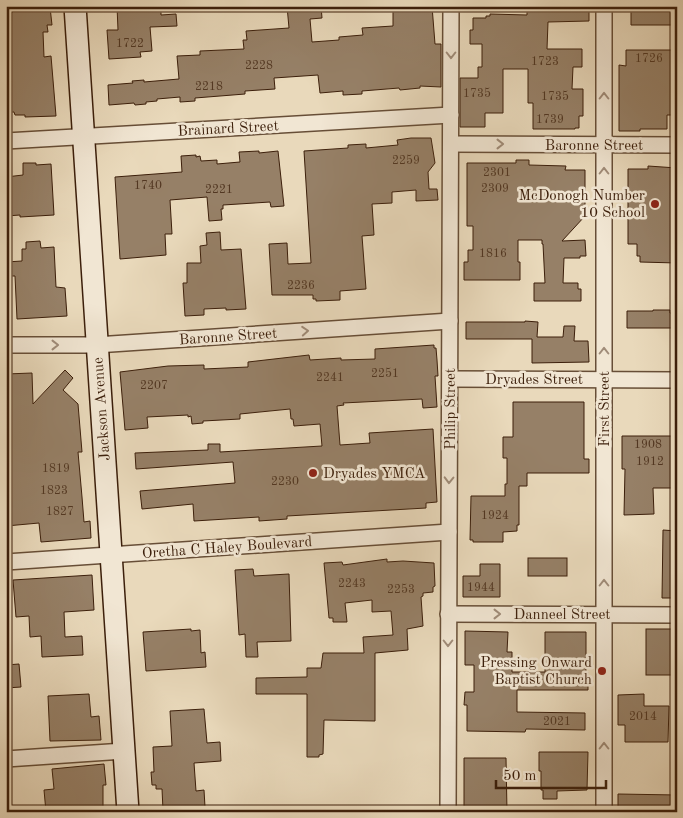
<svg xmlns="http://www.w3.org/2000/svg" width="683" height="818" viewBox="0 0 683 818" font-family="'Old Standard TT',serif">
<style>
.building{fill:#968067;stroke:#3c1f0b}
.lines{fill:none;stroke-linecap:round;stroke-linejoin:round}
.street-casing{stroke:#674e37;stroke-width:18}
.secondary-casing{stroke:#3c1f0b;stroke-width:24}
.street{stroke:#f1e6d3;stroke-width:15}
.secondary{stroke:#f1e6d3;stroke-width:21}
.oneway{stroke:#a08c79}
.poi-dot{fill:#8f2418;stroke:#f1e6d3;stroke-width:2}
.labels{text-anchor:middle;stroke-width:5;stroke-linejoin:round;paint-order:stroke}
.number-label{font-size:12px;fill:#523722}
.street-label{font-size:15px;fill:#3c1f0b;stroke:#f1e6d3}
.poi-label{font-size:15px;fill:#3c1f0b;stroke:#f1e6d3;text-anchor:end}
</style>
<rect width="100%" height="100%" fill="#e9d9bb"/>
<filter id="stains"><feTurbulence type="fractalNoise" baseFrequency=".004" numOctaves="4"/><feColorMatrix values="0 0 0 0 .2 0 0 0 0 .09 0 0 0 0 .02 0 0 0 .5 -.17"/></filter>
<radialGradient id="worn" r=".72"><stop offset=".6" stop-color="#630" stop-opacity="0"/><stop offset="1" stop-color="#630" stop-opacity=".3"/></radialGradient>
<g class="building">
<path d="M6,6L50,7L52,25H47L48,32H43L44,57L51,56L56,116L25,117V115H15L14,112H9L8,94H11L8,57L6,58Z"/>
<path d="M117,6H161V15L176,14L177,26L150,27L152,51L140,52L141,57L109,59L107,30H118Z"/>
<path d="M287,6H321L322,18L310,19L312,42L339,40V37L363,35L362,28L393,26V10L402,9V6H432L435,44H441V87L420,86V88L400,90L399,88L362,91V94L343,95V91L320,93L318,75L274,78L275,89L245,91V94L195,98V101L180,102V97L157,99V101L146,102V104L135,105L134,103L109,105L108,85L133,83L132,81L144,80V82L179,79L177,56L200,55V51L244,49L243,40H247L246,31L289,28Z"/>
<path d="M527,6H589V21L548,22L547,49H582V67H573L572,89H583V116H579V128H575V129H533V103H528V69H503V113H485V127H460V78H478V67H482V44H470V30H473V18H486V16H490V14L527,15Z"/>
<path d="M647,6H659L660,11H677V25H631V11H645L644,8H647Z"/>
<path d="M626,50H672V58H677V115H667V129H640V131H619V65L626,66Z"/>
<path d="M411,138H431L435,163L428,172L429,189H437L438,200L416,201V190L392,192V203L372,204L374,235L362,236L366,289L340,291V300L316,301V299H313V295H272L269,244L287,243L288,264L311,263L304,151L348,148V145L366,144V148L398,145L397,140Z"/>
<path d="M259,151V153L278,151L284,206L271,207L270,202L223,205V209H221L222,220L209,221L207,197L170,200L172,234H165L166,255L120,259L115,177L182,172L181,156L196,155V157L200,156L201,161L217,160V164L240,162L239,152Z"/>
<path d="M516,160H529V165L566,166L565,170H585V216L562,241L585,240L586,256H580V258H564L563,283H578V289H581V301H534V283H545L543,244H542V240H518V262H520V280H464V262H468V250H473V226H467V163H516Z"/>
<path d="M23,163H36V165L51,164L54,215L20,217V215L6,216V177L23,175Z"/>
<path d="M648,166L677,168V263L640,262V256H637V244H628V169H648Z"/>
<path d="M220,232L221,250L241,249L246,309L226,310V308L204,309V315L185,316L183,283H187V263H201L200,246L207,245L206,233Z"/>
<path d="M40,241L41,248L54,247L56,287L65,288L67,316L17,319L15,276H6V262L22,261V249H26V242Z"/>
<path d="M653,310H670V313L677,314V328H627V311H653Z"/>
<path d="M525,321L538,322L537,337H563L564,326H575L574,341H588L589,362L532,363V339H466V322H525Z"/>
<path d="M434,345V348H436L437,360L438,376H435L437,407L423,408L422,399L343,403L344,405L337,406L340,445L370,443L369,433L433,429L437,502L426,503V508L287,516V519L259,521V517L194,521L193,504L142,509L140,491L235,483L233,462L136,469L135,453L208,450V444H220V452L322,446L320,424L294,426L293,419H291L290,409L240,414V419L203,421V423L192,424L191,416L188,417V415L147,417L148,428L125,430L120,372L168,366L204,365V369L248,367V362L309,355L310,360L341,358V360L375,359V349Z"/>
<path d="M65,370L73,378L63,390L78,404L82,452H78L82,497L84,522L90,521L91,538L41,542L39,523L6,526V374L32,373L33,404Z"/>
<path d="M513,402H584V459H589V473H527V486H519V525H517V531L503,532V542H473V540H470L471,496H505V484H507V458H503V437H513Z"/>
<path d="M622,436H673V455H677V488H653L654,514L624,515L625,469H622Z"/>
<path d="M663,530L677,531V598H662Z"/>
<rect x="528" y="558" width="39" height="18"/>
<path d="M387,559V562L403,561L434,563L435,586L433,587V592L423,593V596L421,597L423,626L407,629L408,650L375,653V721L324,720L323,754L319,755V757H307V694H256V678L307,677V668H321L323,653H364L363,637L393,635L391,611L372,612V600L345,603L347,622H333V618H329L324,563L342,562L343,565Z"/>
<path d="M480,564H500V597H463V576H480Z"/>
<path d="M253,569L254,576L289,574L291,641L257,642L258,657H246L245,634L239,635L235,570Z"/>
<path d="M92,575L94,610L64,612L65,637L82,636L83,655L42,657L41,636L30,637L29,616L16,617L13,580Z"/>
<path d="M191,629V631L200,630L201,653L205,652L206,667L146,671L143,632Z"/>
<rect x="646" y="629" width="31" height="46"/>
<path d="M465,631L508,632L507,652H512V672H545V632H586V672H588V690H517V712L585,713V730L526,729L525,732L467,731V705H464L465,692H474V665H465Z"/>
<path d="M19,664L21,687L6,688V665Z"/>
<path d="M89,694L91,717L99,716L101,740L50,741L48,696Z"/>
<path d="M644,694V706H669L668,742H625V725H618V695Z"/>
<path d="M204,709L207,743L220,742L221,761L194,763L196,791L204,790L205,807L163,810L162,789H156V785H152L151,772H154L153,747L172,746L170,711Z"/>
<path d="M539,752H588L587,790L557,791V799H543V790H541V771H539Z"/>
<path d="M464,758H506L507,812H464Z"/>
<path d="M104,764L106,785H103V812H46L44,790L54,789L52,769Z"/>
<path d="M618,794L677,795V812H618Z"/>
</g>
<g class="lines">
<defs>
<g id="street">
<path d="M6,141L451,115"/>
<path d="M451,144L677,145"/>
<path d="M6,345H96L450,321"/>
<path d="M451,379L677,380"/>
<path d="M6,562L449,532"/>
<path d="M448,614L677,615"/>
<path d="M6,759L124,751"/>
<path d="M448,812L451,6"/>
<path d="M604,812V6"/>
</g>
<path id="secondary" d="M75,6L128,812"/>
</defs>
<use href="#street" class="street-casing"/>
<use href="#secondary" class="secondary-casing"/>
<use href="#street" class="street"/>
<use href="#secondary" class="secondary"/>
</g>
<defs><path id="oneway-chevron" d="M-2-3.5L2.5 0L-2 3.5" fill="none" stroke-width="1.6" stroke-linecap="round" stroke-linejoin="round" transform="scale(1.25)"/></defs>
<g class="oneway">
<use href="#oneway-chevron" transform="translate(451 55) rotate(90)"/>
<use href="#oneway-chevron" transform="translate(604 96) rotate(-90)"/>
<use href="#oneway-chevron" transform="translate(500 144)"/>
<use href="#oneway-chevron" transform="translate(604 171) rotate(-90)"/>
<use href="#oneway-chevron" transform="translate(305 331) rotate(-4)"/>
<use href="#oneway-chevron" transform="translate(55 345)"/>
<use href="#oneway-chevron" transform="translate(604 351) rotate(-90)"/>
<use href="#oneway-chevron" transform="translate(449 480) rotate(91)"/>
<use href="#oneway-chevron" transform="translate(604 583) rotate(-90)"/>
<use href="#oneway-chevron" transform="translate(497 614)"/>
<use href="#oneway-chevron" transform="translate(448 643) rotate(90)"/>
<use href="#oneway-chevron" transform="translate(604 746) rotate(-90)"/>
</g>
<g class="poi-dot">
<circle cx="655" cy="204" r="5"/>
<circle cx="313" cy="473" r="5"/>
<circle cx="602" cy="671" r="5"/>
</g>
<g class="labels">
<g class="number-label">
<text x="130" y="47">1722</text>
<text x="649" y="62">1726</text>
<text x="545" y="65">1723</text>
<text x="259" y="69">2228</text>
<text x="209" y="90">2218</text>
<text x="477" y="97">1735</text>
<text x="555" y="100">1735</text>
<text x="550" y="123">1739</text>
<text x="406" y="164">2259</text>
<text x="497" y="176">2301</text>
<text x="148" y="189">1740</text>
<text x="495" y="192">2309</text>
<text x="219" y="193">2221</text>
<text x="493" y="257">1816</text>
<text x="301" y="289">2236</text>
<text x="385" y="377">2251</text>
<text x="330" y="381">2241</text>
<text x="154" y="389">2207</text>
<text x="648" y="448">1908</text>
<text x="650" y="465">1912</text>
<text x="56" y="472">1819</text>
<text x="285" y="485">2230</text>
<text x="54" y="494">1823</text>
<text x="60" y="515">1827</text>
<text x="495" y="519">1924</text>
<text x="352" y="587">2243</text>
<text x="481" y="591">1944</text>
<text x="401" y="593">2253</text>
<text x="643" y="720">2014</text>
<text x="557" y="725">2021</text>
</g>
<g class="street-label">
<text transform="translate(228 128) rotate(-3)" y="5">Brainard Street</text>
<text x="594" y="150">Baronne Street</text>
<text transform="translate(228 336) rotate(-4)" y="5">Baronne Street</text>
<text x="534" y="384">Dryades Street</text>
<text transform="translate(101 409) rotate(-94)" y="5">Jackson Avenue</text>
<text transform="translate(450 409) rotate(-90)" y="5">Philip Street</text>
<text transform="translate(604 409) rotate(-90)" y="5">First Street</text>
<text transform="translate(227 547) rotate(-4)" y="5">Oretha C Haley Boulevard</text>
<text x="562" y="619">Danneel Street</text>
</g>
<g class="poi-label">
<text x="645" y="200">McDonogh Number<tspan x="645" dy="17">10 School</tspan></text>
<text x="323" y="478" text-anchor="start">Dryades YMCA</text>
<text x="592" y="667">Pressing Onward<tspan x="592" dy="17">Baptist Church</tspan></text>
</g>
</g>
<rect width="683" height="818" fill="none" stroke="#e9d9bb" stroke-width="25"/>
<rect x="8" y="8" width="668" height="803" fill="none" stroke="#3c1f0b" stroke-width="2.5"/>
<rect x="12" y="12" width="658" height="793" fill="none" stroke="#3c1f0b"/>
<path d="M496 780v8h110v-8" fill="none" stroke="#3c1f0b" stroke-width="2.5"/>
<text x="503" y="780" font-size="15" fill="#3c1f0b" stroke="#f1e6d3" stroke-width="4" paint-order="stroke">50 m</text>
<rect width="100%" height="100%" filter="url(#stains)"/>
<rect width="100%" height="100%" fill="url(#worn)"/>
</svg>
